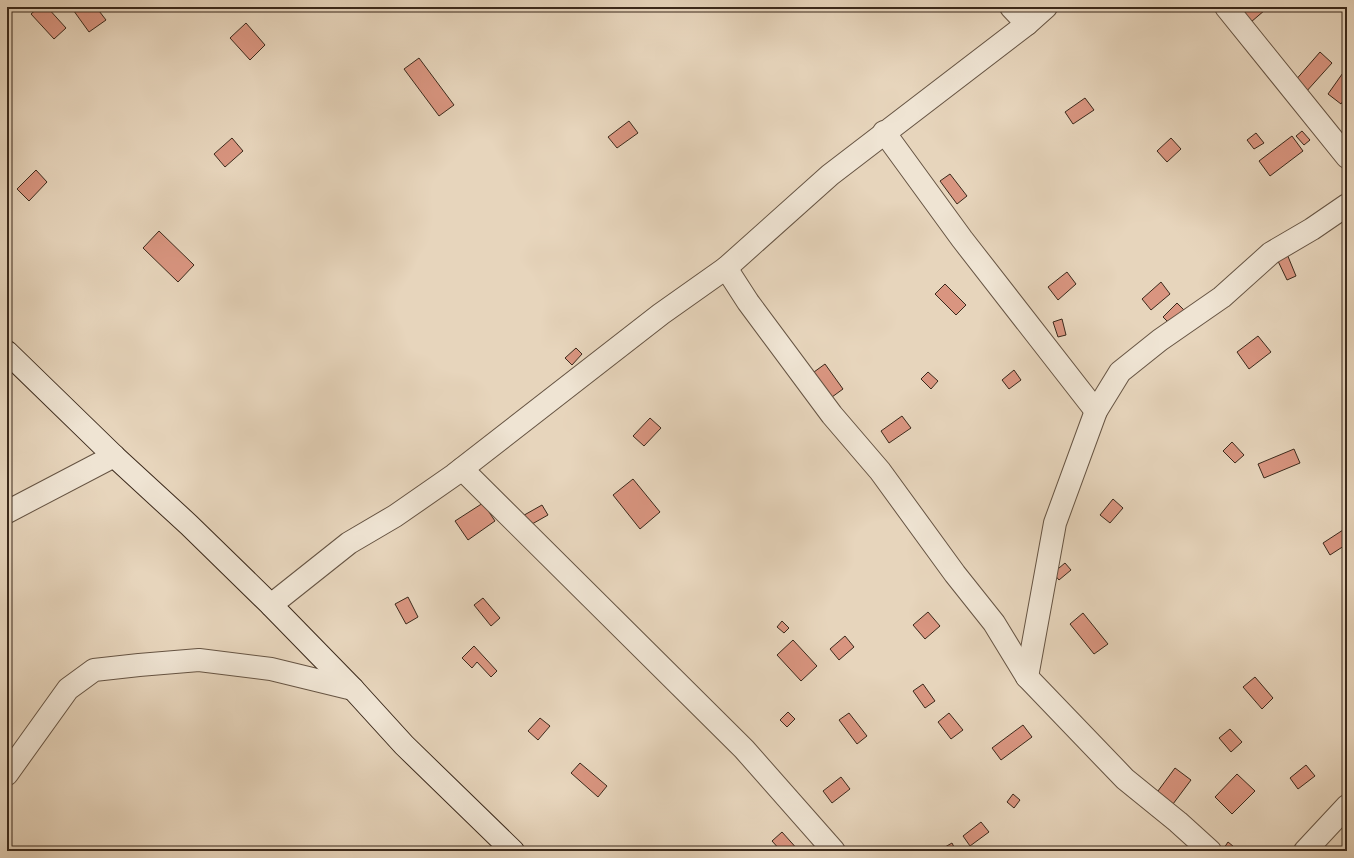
<svg xmlns="http://www.w3.org/2000/svg" width="1354" height="858" viewBox="0 0 1354 858" font-family="'IM FELL Double Pica',serif">
<style>
.building{fill:#d99580;stroke:#3b291b}
.lines{fill:none;stroke-linecap:round;stroke-linejoin:round}
.street-casing{stroke:#665443;stroke-width:24}
.secondary-casing{stroke:#3b291b;stroke-width:24}
.street{stroke:#efe4d3;stroke-width:22}
.secondary{stroke:#efe4d3;stroke-width:22}
</style>
<rect width="100%" height="100%" fill="#e7d5bc"/>
<filter id="stains"><feTurbulence type="fractalNoise" baseFrequency=".005" numOctaves="4"/><feColorMatrix values="0 0 0 0 .2 0 0 0 0 .09 0 0 0 0 .02 0 0 0 .5 -.17"/></filter>
<radialGradient id="worn" r=".72"><stop offset=".6" stop-color="#630" stop-opacity="0"/><stop offset="1" stop-color="#630" stop-opacity=".3"/></radialGradient>
<g class="building">
<path d="M39,7H47L66,28L54,39L31,14Z"/>
<path d="M71,7H96L106,20L89,32Z"/>
<path d="M1239,7H1263L1265,10L1251,22Z"/>
<path d="M246,23L265,45L250,60L230,38Z"/>
<path d="M1320,52L1332,63L1305,93L1294,82Z"/>
<path d="M419,58L454,105L439,116L404,69Z"/>
<path d="M1345,70L1347,72V95L1341,104L1328,94Z"/>
<path d="M1085,98L1094,110L1073,124L1065,112Z"/>
<path d="M629,121L638,133L617,148L608,137Z"/>
<path d="M1302,131L1310,140L1304,145L1296,136Z"/>
<path d="M1256,133L1264,143L1254,149L1247,140Z"/>
<path d="M1292,136L1303,151L1270,176L1259,161Z"/>
<path d="M232,138L243,151L225,167L214,154Z"/>
<path d="M1171,138L1181,149L1167,162L1157,151Z"/>
<path d="M36,170L47,182L29,201L17,189Z"/>
<path d="M950,174L967,196L957,204L940,181Z"/>
<path d="M159,231L194,265L178,282L143,248Z"/>
<path d="M1287,254L1296,276L1287,280L1277,259Z"/>
<path d="M1067,272L1076,284L1058,300L1048,287Z"/>
<path d="M1161,282L1170,294L1151,310L1142,299Z"/>
<path d="M945,284L966,305L956,315L935,294Z"/>
<path d="M1177,303L1185,311L1171,325L1163,317Z"/>
<path d="M1062,319L1066,335L1058,337L1053,322Z"/>
<path d="M1258,336L1271,352L1249,369L1237,352Z"/>
<path d="M576,348L582,354L572,365L565,358Z"/>
<path d="M825,364L843,389L832,397L814,372Z"/>
<path d="M1014,370L1021,380L1009,389L1002,380Z"/>
<path d="M928,372L938,381L931,389L921,379Z"/>
<path d="M902,416L911,428L889,443L881,431Z"/>
<path d="M650,418L661,428L644,446L633,436Z"/>
<path d="M1232,442L1244,455L1235,463L1223,451Z"/>
<path d="M1294,449L1300,463L1264,478L1258,464Z"/>
<path d="M633,479L660,512L640,529L613,495Z"/>
<path d="M1113,499L1123,508L1110,523L1100,515Z"/>
<path d="M483,503L495,521L468,540L455,521Z"/>
<path d="M542,505L548,515L525,528L519,518Z"/>
<path d="M1343,530L1347,535V544L1330,555L1323,543Z"/>
<path d="M1065,563L1071,570L1059,580L1053,573Z"/>
<path d="M408,597L418,617L406,624L395,604Z"/>
<path d="M483,598L500,618L491,626L474,605Z"/>
<path d="M928,612L940,626L925,639L913,625Z"/>
<path d="M1083,613L1108,644L1094,654L1070,624Z"/>
<path d="M782,621L789,628L784,633L777,627Z"/>
<path d="M845,636L854,647L839,660L830,649Z"/>
<path d="M793,640L817,666L801,681L777,655Z"/>
<path d="M474,646L497,671L491,677L477,662L472,668L462,658Z"/>
<path d="M1255,677L1273,698L1262,709L1243,687Z"/>
<path d="M923,684L935,701L925,708L913,691Z"/>
<path d="M788,712L795,719L787,727L780,720Z"/>
<path d="M849,713L867,736L857,744L839,720Z"/>
<path d="M949,713L963,730L951,739L938,722Z"/>
<path d="M540,718L550,726L538,740L528,731Z"/>
<path d="M1023,725L1032,737L1001,760L992,748Z"/>
<path d="M1230,729L1242,742L1231,752L1219,738Z"/>
<path d="M580,763L607,786L598,797L571,773Z"/>
<path d="M1306,765L1315,776L1298,789L1290,778Z"/>
<path d="M1175,768L1191,780L1170,808L1155,795Z"/>
<path d="M1237,774L1255,791L1232,814L1215,797Z"/>
<path d="M841,777L850,789L832,803L823,791Z"/>
<path d="M1013,794L1020,800L1014,808L1007,802Z"/>
<path d="M981,822L989,832L970,846L963,836Z"/>
<path d="M782,832L799,851H781L772,841Z"/>
<path d="M1228,842L1239,851H1222Z"/>
<path d="M952,843L956,851H938Z"/>
</g>
<g class="lines">
<defs>
<g id="street">
<path d="M1011,7L1027,24"/>
<path d="M1226,7L1347,157"/>
<path d="M884,132L962,239L1096,411"/>
<path d="M726,268L748,302L832,415L880,471L955,574L994,623L1027,677L1125,779L1178,822L1210,851"/>
<path d="M462,469L744,749L834,851"/>
<path d="M7,512L114,456"/>
<path d="M271,605L349,543L395,516L454,475L661,314L726,268L830,175L1027,24L1046,7"/>
<path d="M1027,677L1055,523L1096,411L1120,372L1160,340L1222,297L1271,253L1312,229L1347,205"/>
<path d="M7,774L68,689L94,670L139,665L199,660L271,669L353,689"/>
<path d="M1305,851L1347,806"/>
</g>
<path id="secondary" d="M7,352L114,456L189,525L271,605L353,689L404,745L513,851"/>
</defs>
<use href="#street" class="street-casing"/>
<use href="#secondary" class="secondary-casing"/>
<use href="#street" class="street"/>
<use href="#secondary" class="secondary"/>
</g>
<rect width="1354" height="858" fill="none" stroke="#e7d5bc" stroke-width="24"/>
<rect x="8" y="8" width="1338" height="842" fill="none" stroke="#3b291b" stroke-width="2"/>
<rect x="12" y="12" width="1330" height="834" fill="none" stroke="#3b291b"/>
<rect width="100%" height="100%" filter="url(#stains)"/>
<rect width="100%" height="100%" fill="url(#worn)"/>
</svg>
